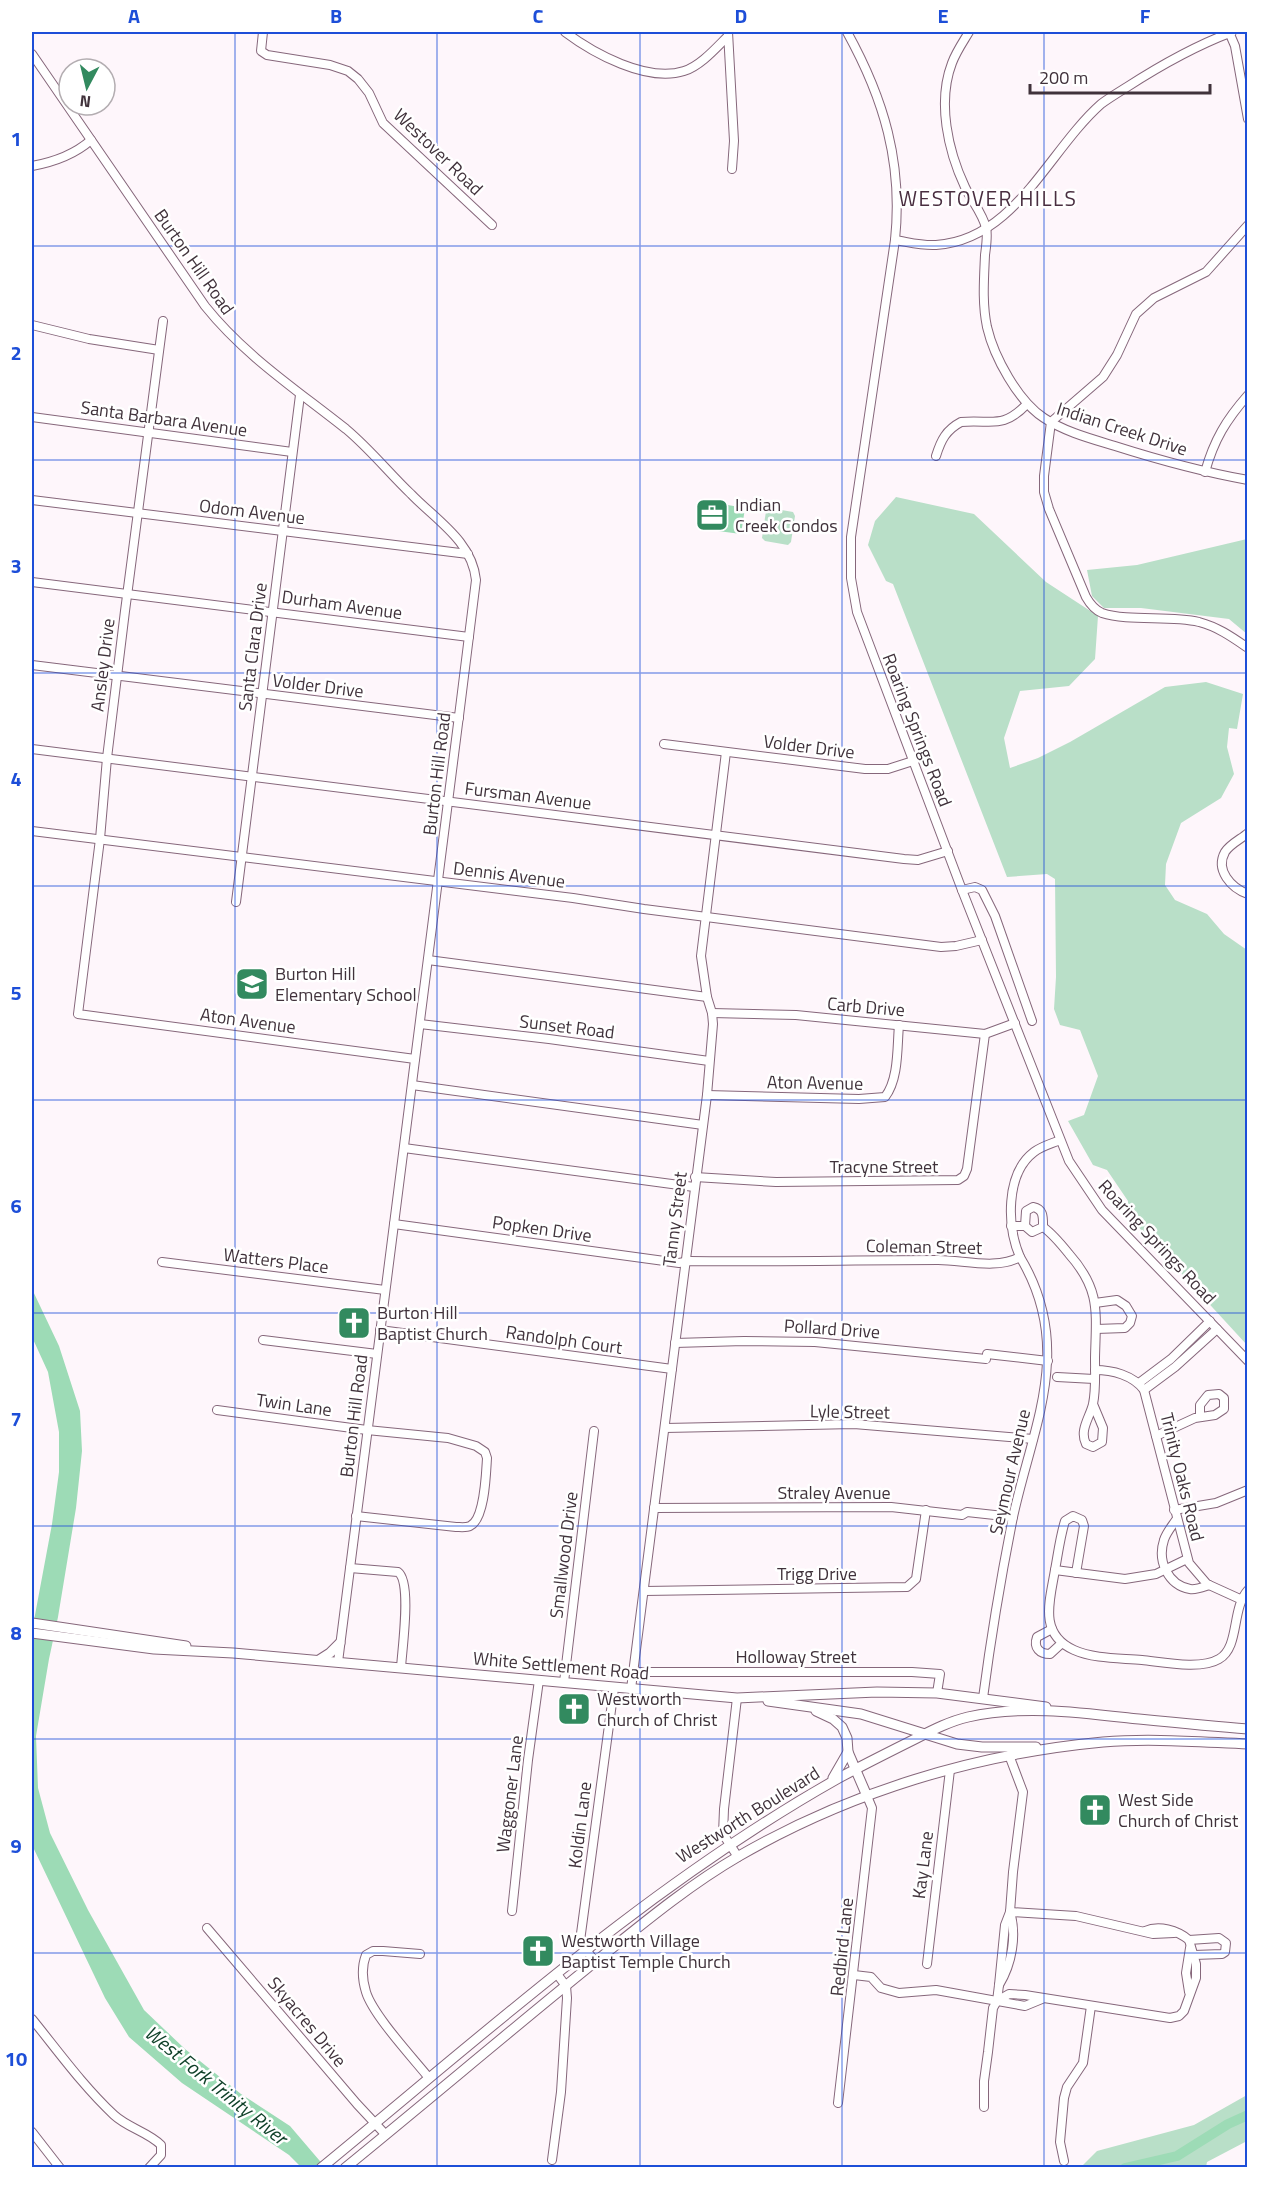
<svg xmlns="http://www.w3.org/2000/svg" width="1279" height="2199" viewBox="0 0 1279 2199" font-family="'Titillium Web',sans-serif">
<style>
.green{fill:#b9dfc8}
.water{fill:#9ddbb6}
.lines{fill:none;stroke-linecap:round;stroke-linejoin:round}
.river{stroke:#9ddbb6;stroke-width:10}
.minor-casing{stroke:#86677b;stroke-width:10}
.major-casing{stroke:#86677b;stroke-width:11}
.minor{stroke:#fff;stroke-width:8}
.major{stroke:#fff;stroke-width:9}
.grid{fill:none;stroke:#1d4ed8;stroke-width:1.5;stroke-opacity:0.55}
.labels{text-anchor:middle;stroke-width:5;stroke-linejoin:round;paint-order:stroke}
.street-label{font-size:18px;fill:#40323b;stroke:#fff}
.poi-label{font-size:18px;fill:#40323b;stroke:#fff;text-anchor:start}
.water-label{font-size:20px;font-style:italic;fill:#0d3f27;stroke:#fff}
.quarter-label{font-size:21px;letter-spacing:1.5px;fill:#492e40;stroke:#fff}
.neatline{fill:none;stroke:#1d4ed8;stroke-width:2}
.grid-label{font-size:20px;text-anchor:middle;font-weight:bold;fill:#1d4ed8}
</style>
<rect width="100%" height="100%" fill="#fef6fb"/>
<g class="green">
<path d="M896,497L974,514L1046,582L1098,616L1095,659L1069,686L1020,691L1004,738L1010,768L1038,758L1070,742L1165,687L1206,682L1243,694L1237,729L1229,728L1227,747L1234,774L1221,798L1181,823L1166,864L1165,885L1175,900L1207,914L1224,934L1247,950V1345L1133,1221L1128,1211V1201L1107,1170L1093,1165L1068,1121L1084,1115L1098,1076L1080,1030L1060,1025L1054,1009L1056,977L1055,879L1047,874L1007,877L893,584L886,581L868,545L875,521Z"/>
<path d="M770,508L793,512L795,516L791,542L788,545L765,541L762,538L766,511Z"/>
<path d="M1247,539V634L1229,619L1141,608H1104L1092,596L1087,570L1137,565Z"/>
<path d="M1247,2095V2141L1207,2162L1206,2167H1081L1097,2151L1194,2125Z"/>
</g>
<g class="water">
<path d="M722,504L745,508L741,534L718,531Z"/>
<path d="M32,1289L59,1346L80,1411L82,1451L76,1508L58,1617L49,1659L36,1736L38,1788L50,1833L88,1910L144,2010L185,2049L241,2094L290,2126L325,2167H301L289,2155L182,2083L129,2037L105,1998L32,1845V1631L52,1524L59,1472V1432L48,1372L32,1337Z"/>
</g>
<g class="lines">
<path class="river" d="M1125,2168L1177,2156L1228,2124L1248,2115"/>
<defs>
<g id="minor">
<path d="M263,32L261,51L267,55L330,65L348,71L358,79L369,93L383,123L492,225"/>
<path d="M565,32C593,53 647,83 684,71C700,66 715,49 727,37"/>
<path d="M728,32L734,141L732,169"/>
<path d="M847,32C884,99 903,163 895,240L851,537V578L857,612L962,890L1069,1161L1102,1210L1248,1361"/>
<path d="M969,32C963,42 956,52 952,63C937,102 948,151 965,187C971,200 983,214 986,228C988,235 986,247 985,255C984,279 982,303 987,327C994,357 1018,401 1044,418C1065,432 1092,439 1115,446C1159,460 1203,472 1248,480"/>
<path d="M1229,32L1235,46L1248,119"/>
<path d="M32,54L205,306C245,356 297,390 346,429C370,449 389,473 411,494C436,520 472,541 476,580L460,708L338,1662"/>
<path d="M32,166C54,162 74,155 91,140"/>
<path d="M1248,225L1206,272L1154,298L1136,314L1117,355L1103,377L1051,422L1044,476V492L1049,509L1086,597C1090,604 1095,610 1102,613C1129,622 1169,615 1199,622C1218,627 1232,637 1248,648"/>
<path d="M895,240C908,242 922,246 936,245C1015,240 1048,151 1101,104C1109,98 1119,92 1127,87C1161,65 1195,46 1232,32"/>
<path d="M163,321L125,611L107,758L100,839L78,1014L415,1059"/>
<path d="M32,325L89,339L159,350"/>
<path d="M32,417L292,452"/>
<path d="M936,456C941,440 946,430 961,422C992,419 1002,430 1027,404"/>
<path d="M1205,472C1214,440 1226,420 1248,395"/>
<path d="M32,500L468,554"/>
<path d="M32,582L469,637"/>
<path d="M32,665L459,718"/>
<path d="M664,744L865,769H888L913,761"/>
<path d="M32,749L904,859L918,860L948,851"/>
<path d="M32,831L573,898L644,909L941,947L956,946L982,940"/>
<path d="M1248,833C1241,839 1230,844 1225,852C1215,870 1231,888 1248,894"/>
<path d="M962,890L975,887L982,890L995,916L1032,1021"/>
<path d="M236,902L300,395"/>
<path d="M428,960L707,997"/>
<path d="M712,1013L796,1015L985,1034L1015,1023"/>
<path d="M420,1024L549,1039L709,1061"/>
<path d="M412,1085L703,1125"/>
<path d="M707,1095L859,1099L885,1097C899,1079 897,1047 899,1025"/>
<path d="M404,1148L694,1187"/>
<path d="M695,1177L776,1182L958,1180L964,1176L967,1169L985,1034"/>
<path d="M394,1224L679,1263L690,1261C773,1262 856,1260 938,1260C964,1260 996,1270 1020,1257C1007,1227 1005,1174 1034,1152C1042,1146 1051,1144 1060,1140"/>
<path d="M1011,1226H1025L1032,1232L1043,1227"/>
<path d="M1025,1226L1026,1211L1033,1207C1044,1209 1043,1218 1043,1227"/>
<path d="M1043,1227C1053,1234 1061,1244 1069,1254C1101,1290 1096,1312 1095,1358C1095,1372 1096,1390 1093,1404C1090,1417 1079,1430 1086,1444L1093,1447L1102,1442L1103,1428L1093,1404"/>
<path d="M162,1262L385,1290"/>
<path d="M1095,1303L1117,1300L1126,1306L1132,1316L1130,1323L1125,1328L1096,1329"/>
<path d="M380,1330L672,1369"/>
<path d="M263,1340L377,1354"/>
<path d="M675,1343L744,1341L815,1342L986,1359"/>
<path d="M987,1354L1048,1361"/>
<path d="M1095,1370C1112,1370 1133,1375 1144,1390L1189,1563L1207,1584L1240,1599"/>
<path d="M1057,1377L1094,1379"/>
<path d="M1139,1383L1171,1359L1210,1321"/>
<path d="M1144,1390L1175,1367L1217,1329"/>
<path d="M217,1410L367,1430L448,1438L476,1446L485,1452L487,1458C486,1473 485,1519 470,1526C466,1528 460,1527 456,1527L356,1516"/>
<path d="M665,1428L854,1424L1033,1439"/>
<path d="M1156,1436L1195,1418L1215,1415L1224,1409V1398L1219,1394L1208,1395L1200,1405V1417"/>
<path d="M654,1508L891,1507L962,1515L967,1512L1013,1517"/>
<path d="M1174,1510L1216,1503L1248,1490"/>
<path d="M1176,1520C1172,1526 1166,1533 1164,1540C1157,1561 1168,1585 1190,1589C1196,1590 1203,1587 1209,1585"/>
<path d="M350,1568L398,1572C412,1582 402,1649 401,1668"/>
<path d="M1055,1570L1125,1579L1156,1574L1187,1559"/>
<path d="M1076,1573L1084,1526L1082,1520L1073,1516L1065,1521C1060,1537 1058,1554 1055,1570C1050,1600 1038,1634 1074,1650C1094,1659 1121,1658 1142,1660C1162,1662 1201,1670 1219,1659C1240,1647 1231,1609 1248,1590"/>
<path d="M644,1591L907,1587L916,1579L926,1510"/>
<path d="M1052,1629L1037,1637C1033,1648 1040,1654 1050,1654L1062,1643"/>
<path d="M633,1672H912L940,1674L937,1693"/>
<path d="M564,1682L594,1431"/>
<path d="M631,1689L707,1095L713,1024L712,1013L707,997L701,956L726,752"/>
<path d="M737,1698L724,1809L723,1834L738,1857"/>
<path d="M983,1698C991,1637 1001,1577 1013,1517C1033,1425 1075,1348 1020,1257"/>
<path d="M512,1911L528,1760L539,1680"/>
<path d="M1010,1912L1076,1916L1153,1934L1174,1933"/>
<path d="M207,1928L357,2104L385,2134"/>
<path d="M1189,1940L1219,1938L1226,1943L1225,1952L1222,1954L1194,1955"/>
<path d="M420,1954L383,1951H373L366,1955C361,1968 362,1979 366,1992C373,2015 413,2058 429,2078"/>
<path d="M595,1962L580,1941L614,1688"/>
<path d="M927,1964L950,1770"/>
<path d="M854,1975L871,1977L881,1988L899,1993L936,1990L1025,2006L1042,1999"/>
<path d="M999,1985C1012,1964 1017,1935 1010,1912"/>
<path d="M1189,1992L1186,1973L1190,1948"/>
<path d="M997,2001L1009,1994L1025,1995L1170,2018L1179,2016L1184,2011L1196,1978V1964L1189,1940C1177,1930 1159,1925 1145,1931"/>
<path d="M32,2019C58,2051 83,2086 114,2115C128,2128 148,2132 161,2145V2155L149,2168"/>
<path d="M838,2103L872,1808L867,1796"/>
<path d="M984,2107V2081L988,2052L993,2008L997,2001L999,1985L1005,1925L1010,1912L1013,1872L1023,1792L1009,1755"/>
<path d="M32,2132L60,2168"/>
<path d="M552,2160L561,2092L567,1998L566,1986L557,1974"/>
<path d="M1064,2161L1060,2142L1064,2098L1067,2087L1083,2063L1091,2006"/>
</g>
<g id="major">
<path d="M32,1623L186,1646"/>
<path d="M32,1633L154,1649L233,1653L737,1698L877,1692L937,1693L1046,1707"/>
<path d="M319,1660L330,1653L340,1643"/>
<path d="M768,1701L861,1714L957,1744L982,1747H1036"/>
<path d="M816,1711L833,1719L842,1727L847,1738L848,1752L867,1796"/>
<path d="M833,1778L848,1752"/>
<path d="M321,2168C488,2031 649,1885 837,1779C861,1766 885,1754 909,1742C929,1732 947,1722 968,1717C1021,1705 1077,1712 1129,1718C1169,1722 1208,1726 1248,1729"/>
<path d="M345,2168C426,2102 505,2035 585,1970C635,1930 684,1888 739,1856C850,1792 975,1754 1103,1742C1151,1738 1199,1742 1248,1744"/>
</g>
</defs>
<use href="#minor" class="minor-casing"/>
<use href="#major" class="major-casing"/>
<use href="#minor" class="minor"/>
<use href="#major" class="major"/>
</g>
<path class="grid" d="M235,32V2168M437,32V2168M640,32V2168M842,32V2168M1044,32V2168M32,246H1248M32,460H1248M32,673H1248M32,886H1248M32,1100H1248M32,1313H1248M32,1526H1248M32,1739H1248M32,1953H1248"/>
<defs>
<symbol id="office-square" viewBox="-11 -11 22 22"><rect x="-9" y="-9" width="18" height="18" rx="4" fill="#328a5f" stroke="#fff"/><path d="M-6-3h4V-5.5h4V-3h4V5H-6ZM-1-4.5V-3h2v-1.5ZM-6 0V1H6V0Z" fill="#fff"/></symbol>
<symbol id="school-square" viewBox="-11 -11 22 22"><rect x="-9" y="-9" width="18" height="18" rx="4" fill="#328a5f" stroke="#fff"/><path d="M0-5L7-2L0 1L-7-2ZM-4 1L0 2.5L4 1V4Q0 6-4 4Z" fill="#fff"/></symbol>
<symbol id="church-square" viewBox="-11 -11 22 22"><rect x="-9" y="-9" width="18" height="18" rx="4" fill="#328a5f" stroke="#fff"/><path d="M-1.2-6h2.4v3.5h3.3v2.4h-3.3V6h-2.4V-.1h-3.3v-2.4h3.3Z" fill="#fff"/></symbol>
</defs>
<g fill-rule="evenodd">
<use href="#office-square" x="693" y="496" width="38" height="38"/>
<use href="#school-square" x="233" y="965" width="38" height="38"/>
<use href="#church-square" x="335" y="1304" width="38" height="38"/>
<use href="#church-square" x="555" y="1690" width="38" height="38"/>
<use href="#church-square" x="1076" y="1791" width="38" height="38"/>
<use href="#church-square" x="519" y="1932" width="38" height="38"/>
</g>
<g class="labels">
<g class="street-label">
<text transform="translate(438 152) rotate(44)" y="6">Westover Road</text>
<text transform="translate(194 262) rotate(55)" y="6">Burton Hill Road</text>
<text transform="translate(164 419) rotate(8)" y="6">Santa Barbara Avenue</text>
<text transform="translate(1122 429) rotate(18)" y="6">Indian Creek Drive</text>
<text transform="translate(252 512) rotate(7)" y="6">Odom Avenue</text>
<text transform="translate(342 605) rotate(8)" y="6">Durham Avenue</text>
<text transform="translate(253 647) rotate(-83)" y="6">Santa Clara Drive</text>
<text transform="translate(103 665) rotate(-83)" y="6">Ansley Drive</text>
<text transform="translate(318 686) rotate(7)" y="6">Volder Drive</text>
<text transform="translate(917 730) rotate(69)" y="6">Roaring Springs Road</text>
<text transform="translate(809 747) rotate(7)" y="6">Volder Drive</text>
<text transform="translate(437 774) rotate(-83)" y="6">Burton Hill Road</text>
<text transform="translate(528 796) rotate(7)" y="6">Fursman Avenue</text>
<text transform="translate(509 875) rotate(7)" y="6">Dennis Avenue</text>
<text transform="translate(866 1007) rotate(5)" y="6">Carb Drive</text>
<text transform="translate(248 1021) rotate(8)" y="6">Aton Avenue</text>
<text transform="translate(567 1027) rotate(7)" y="6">Sunset Road</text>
<text transform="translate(815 1083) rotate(1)" y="6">Aton Avenue</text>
<text x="884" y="1173">Tracyne Street</text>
<text transform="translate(675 1219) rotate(-83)" y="6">Tanny Street</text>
<text transform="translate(542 1229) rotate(8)" y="6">Popken Drive</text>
<text transform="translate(1157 1242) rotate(47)" y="6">Roaring Springs Road</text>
<text transform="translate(924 1247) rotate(1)" y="6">Coleman Street</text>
<text transform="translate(276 1261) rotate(7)" y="6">Watters Place</text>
<text transform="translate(832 1329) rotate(4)" y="6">Pollard Drive</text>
<text transform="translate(564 1340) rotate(8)" y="6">Randolph Court</text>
<text transform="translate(294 1405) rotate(8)" y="6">Twin Lane</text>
<text transform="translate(850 1412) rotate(1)" y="6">Lyle Street</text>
<text transform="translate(354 1416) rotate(-83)" y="6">Burton Hill Road</text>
<text transform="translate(1010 1472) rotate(-77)" y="6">Seymour Avenue</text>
<text transform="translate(1182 1477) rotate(76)" y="6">Trinity Oaks Road</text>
<text x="834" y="1499">Straley Avenue</text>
<text transform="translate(564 1555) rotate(-83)" y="6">Smallwood Drive</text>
<text x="817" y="1580">Trigg Drive</text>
<text x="796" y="1663">Holloway Street</text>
<text transform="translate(561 1666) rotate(5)" y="6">White Settlement Road</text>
<text transform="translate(510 1794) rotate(-83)" y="6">Waggoner Lane</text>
<text transform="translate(748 1815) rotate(-32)" y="6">Westworth Boulevard</text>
<text transform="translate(580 1825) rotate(-83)" y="6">Koldin Lane</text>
<text transform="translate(923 1865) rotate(-83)" y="6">Kay Lane</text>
<text transform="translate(842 1947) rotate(-84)" y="6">Redbird Lane</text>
<text transform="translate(307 2022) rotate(50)" y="6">Skyacres Drive</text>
</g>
<g class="poi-label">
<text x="735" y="511">Indian<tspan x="735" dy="21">Creek Condos</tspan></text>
<text x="275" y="980">Burton Hill<tspan x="275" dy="21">Elementary School</tspan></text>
<text x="377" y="1319">Burton Hill<tspan x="377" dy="21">Baptist Church</tspan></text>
<text x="597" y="1705">Westworth<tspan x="597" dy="21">Church of Christ</tspan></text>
<text x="1118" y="1806">West Side<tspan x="1118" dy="21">Church of Christ</tspan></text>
<text x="561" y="1947">Westworth Village<tspan x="561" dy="21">Baptist Temple Church</tspan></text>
</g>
<g class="water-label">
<text transform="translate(216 2085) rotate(39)" y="7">West Fork Trinity River</text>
</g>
<g class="quarter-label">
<text x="988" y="206">WESTOVER HILLS</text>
</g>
</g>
<rect width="1279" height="2199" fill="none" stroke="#ffffff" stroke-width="66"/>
<g transform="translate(87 87) rotate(187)"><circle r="28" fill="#ffffff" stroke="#b3adb1" stroke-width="1.5"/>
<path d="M0-4.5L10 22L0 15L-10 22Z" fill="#328a5f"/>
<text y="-9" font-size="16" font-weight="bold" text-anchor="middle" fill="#40323b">N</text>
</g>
<path d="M1030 84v9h180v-9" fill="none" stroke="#40323b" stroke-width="3"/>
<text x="1039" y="84" font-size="18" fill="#40323b" stroke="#ffffff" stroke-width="4.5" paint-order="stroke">200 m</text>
<rect x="33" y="33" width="1213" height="2133" class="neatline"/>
<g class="grid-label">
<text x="134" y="23">A</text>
<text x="336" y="23">B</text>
<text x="538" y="23">C</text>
<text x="741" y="23">D</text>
<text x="943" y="23">E</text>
<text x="1145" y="23">F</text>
<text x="16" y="146">1</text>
<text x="16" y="360">2</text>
<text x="16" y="573">3</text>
<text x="16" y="786">4</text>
<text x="16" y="1000">5</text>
<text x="16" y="1213">6</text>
<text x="16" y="1426">7</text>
<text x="16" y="1640">8</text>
<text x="16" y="1853">9</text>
<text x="16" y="2066">10</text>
</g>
</svg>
